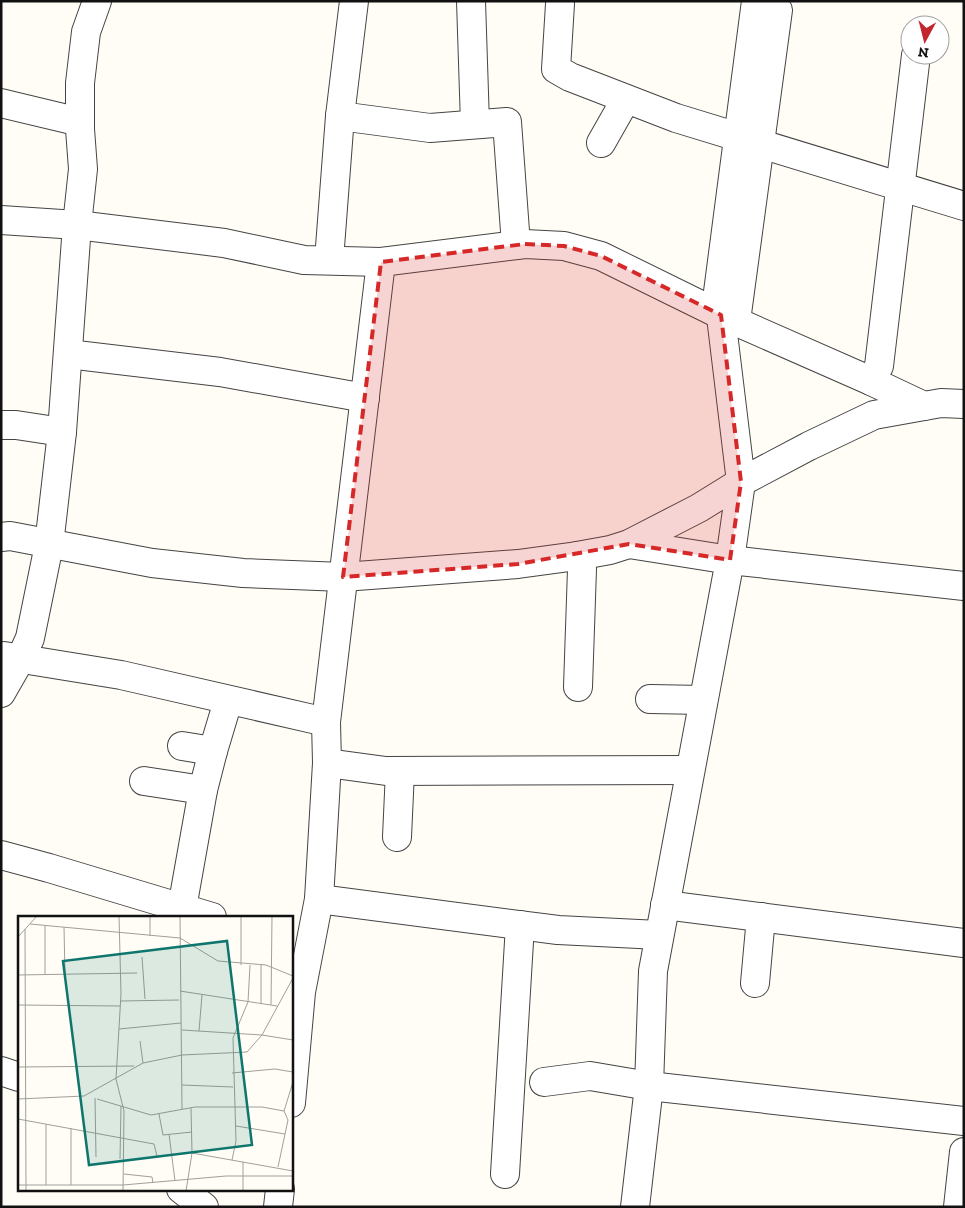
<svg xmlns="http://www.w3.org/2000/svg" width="965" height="1208" viewBox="0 0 965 1208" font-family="'Zilla Slab',serif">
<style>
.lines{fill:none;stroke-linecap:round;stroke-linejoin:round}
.minor-casing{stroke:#444;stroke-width:30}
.minor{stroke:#fff;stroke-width:28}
.marked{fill:#d62828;fill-opacity:0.2;stroke:#d62828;stroke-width:4;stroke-dasharray:10 6;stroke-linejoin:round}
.inset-road{fill:none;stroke:#a09f9a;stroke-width:1}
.view{fill:#0f766e;fill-opacity:0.15;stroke:#0f766e;stroke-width:2.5}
.inset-edge{fill:none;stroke:#111;stroke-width:2.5}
</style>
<rect width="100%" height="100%" fill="#fffdf5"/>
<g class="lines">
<defs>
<g id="minor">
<path d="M471,1L475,124"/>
<path d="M560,4L556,69L570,77L676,118L964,206"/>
<path d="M916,55L879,366L871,381L924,406"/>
<path d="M1,103L80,122"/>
<path d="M340,116L430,128L507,122L516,245"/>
<path d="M601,143L626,99"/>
<path d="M1,220L77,225L224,243L304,260L381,262L525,244L564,246L601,256L721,315L871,381"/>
<path d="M329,260L340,116L354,1"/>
<path d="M736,321L778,10"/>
<path d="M68,354L220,372L365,398"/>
<path d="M1,425H16L62,432"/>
<path d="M1,537L10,536L152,563L243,573L343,577L518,564L577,556L610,550L629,544L699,508L741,482L809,446L874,415L941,403L964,404"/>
<path d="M629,544L730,560L964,586"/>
<path d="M577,556L582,569L578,687"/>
<path d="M4,656L121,675L326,722"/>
<path d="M1,693L21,658L30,638L49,545L62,432L77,225L83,169L80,129V83L86,32L97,1"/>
<path d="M650,699L703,700"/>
<path d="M182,746L213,751"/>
<path d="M327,763L386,771L690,770"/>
<path d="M144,781L203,790"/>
<path d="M397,837L400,771"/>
<path d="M1,855L49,868L212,917"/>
<path d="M319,899L558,930L659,935"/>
<path d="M665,905L964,943"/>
<path d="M182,908L203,790L213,751L228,701"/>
<path d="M755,983L761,917"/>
<path d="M1,1071L19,1077"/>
<path d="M544,1082L590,1076L649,1086L964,1121"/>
<path d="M291,1103L301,992L319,899L327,763L326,722L381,262"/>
<path d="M505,1174L520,925"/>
<path d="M181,1189L204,1207"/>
<path d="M278,1207L280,1189"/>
<path d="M635,1207L649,1086L653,971L730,560L741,482L718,292L756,1"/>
<path d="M958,1207L964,1152"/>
</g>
</defs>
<use href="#minor" class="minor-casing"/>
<use href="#minor" class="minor"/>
</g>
<path class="marked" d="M525,244L564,246L601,256L721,315L741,482L730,560L629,544L518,564L343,577L381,262Z"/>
<g transform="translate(18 916)">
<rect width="275" height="275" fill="#fffdf5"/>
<path class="inset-road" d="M101,0L103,78L98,163L106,195L105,275M162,0L164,193M12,8L162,22L200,45L248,49L275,60M27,10V59M46,11L47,59M7,13L8,275M132,20V0M0,21L19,0M124,41L127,83M243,48V88M223,49V0M0,59L119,57M162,75L259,90M103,85L161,84M0,89L102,90M253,89L254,0M101,113L163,107M164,114L244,119L275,124M181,115L184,79M122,125L125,147M0,151L116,150M214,157L257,153L275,156M164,169L215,171M77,182L78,241M0,183L66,180L125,147L164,139L229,136L244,119L275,62M79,183L133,199L177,191H244L266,195L270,204L260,251M266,195L275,166M141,198L145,219L174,216M0,203L136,228L139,240M218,210L267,218M53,212V269M151,218L157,265M174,237L275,255M102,243L103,190M214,244L218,225L215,122L230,86L232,49M106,258L134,261L135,267M0,269H105L208,260H275M28,269V208M168,275L174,237L173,192M225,275V246"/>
<path class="view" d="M209,25L234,229L71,249L45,45Z"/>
<rect width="275" height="275" class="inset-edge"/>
</g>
<rect width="965" height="1208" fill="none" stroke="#111111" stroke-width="5"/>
<g transform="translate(925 40) rotate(187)"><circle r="24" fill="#ffffff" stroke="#a0a0a0"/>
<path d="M0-4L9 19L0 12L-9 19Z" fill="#c4262e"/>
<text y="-8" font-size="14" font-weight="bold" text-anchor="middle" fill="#111111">N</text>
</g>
</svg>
